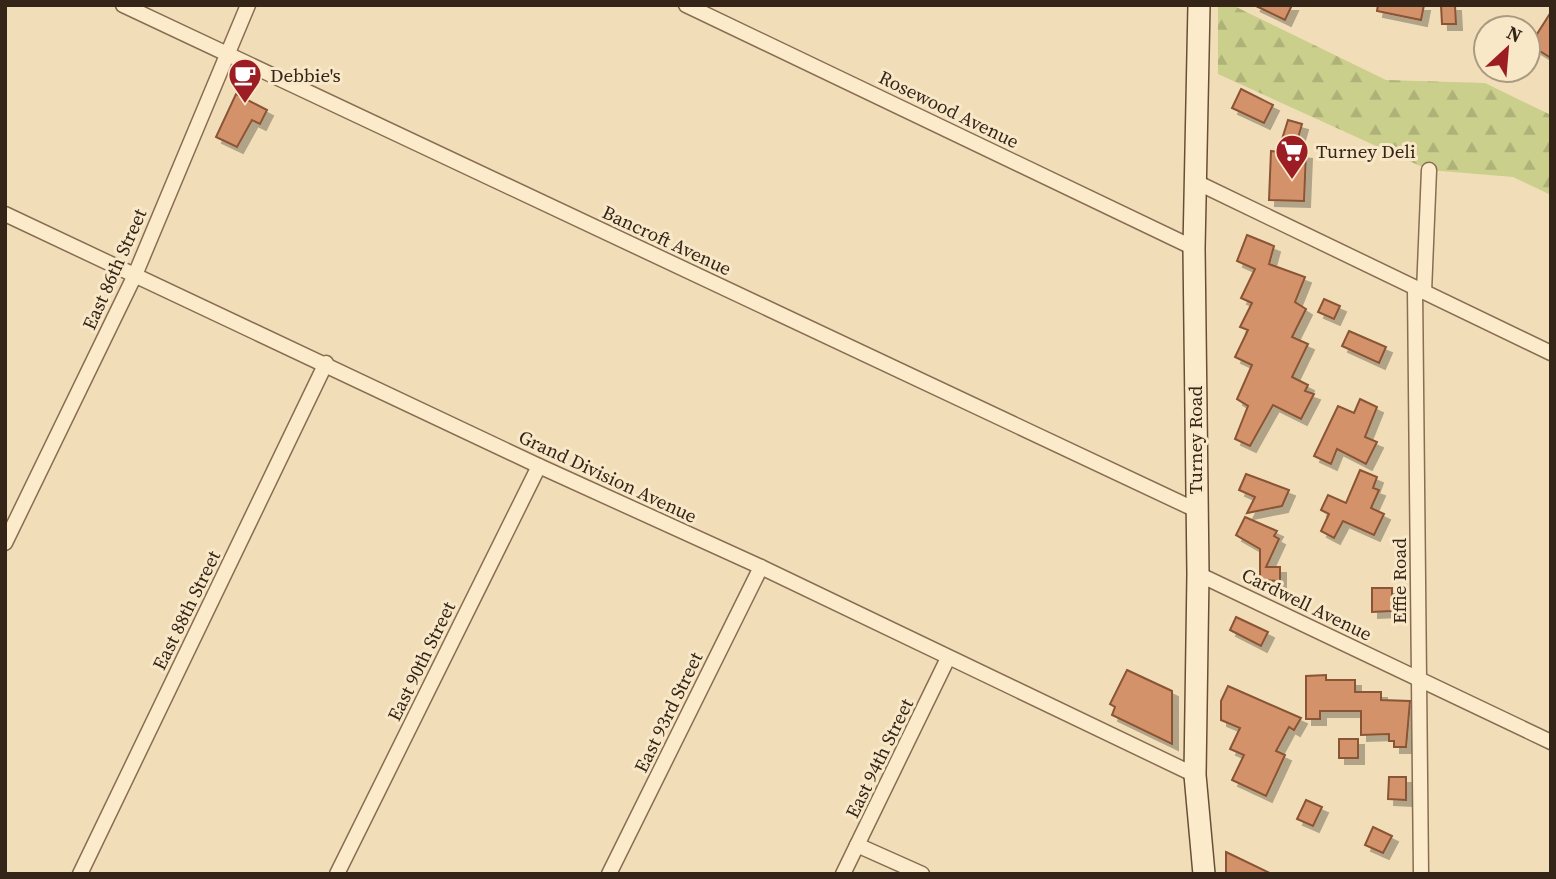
<svg xmlns="http://www.w3.org/2000/svg" width="1556" height="879" viewBox="0 0 1556 879" font-family="'Source Serif 4',serif">
<style>
.forest{fill:url(#forest-firs)}
.building{fill:#d3926a;stroke:#895436;stroke-width:2;filter:url(#shadow)}
.lines{fill:none;stroke-linecap:round;stroke-linejoin:round}
.street-casing{stroke:#886d52;stroke-width:17}
.secondary-casing{stroke:#694e36;stroke-width:24}
.street{stroke:#fcebcb;stroke-width:14}
.secondary{stroke:#fcebcb;stroke-width:21}
.labels{text-anchor:middle;stroke-width:6;stroke-linejoin:round;paint-order:stroke}
.poi-label{font-size:19px;fill:#352519;stroke:#f8e8c8;text-anchor:start}
.street-label{font-size:19px;fill:#352519;stroke:#f8e8c8}
</style>
<defs>
<pattern id="forest-firs" width="22" height="20" patternUnits="userSpaceOnUse" patternTransform="scale(1.75)"><rect width="22" height="20" fill="#cacf8c"/><path d="M5 1l3.5 6h-7zM16 11l3.5 6h-7z" fill="#aeb278"/></pattern>
<filter id="shadow"><feDropShadow dx="6" dy="6" stdDeviation="0" flood-color="#0004"/></filter>
</defs>
<rect width="100%" height="100%" fill="#f1deb8"/>
<path class="forest" d="M1218,5H1232L1386,80L1485,83L1551,115V195L1513,177L1429,170L1218,74Z"/>
<g class="building">
<path d="M1254,5H1292L1285,20Z"/>
<path d="M1378,5H1424L1421,20L1377,11Z"/>
<path d="M1441,5H1455L1456,24H1442Z"/>
<path d="M1551,12V58L1530,45Z"/>
<path d="M1241,89L1273,105L1264,123L1232,108Z"/>
<path d="M236,94L267,110L260,124L252,120L237,147L216,137Z"/>
<path d="M1288,120L1302,124L1294,152L1306,153L1304,201L1269,200L1271,151L1278,152Z"/>
<path d="M1247,235L1274,246L1269,264L1305,277L1295,302L1306,309L1292,337L1308,344L1292,377L1308,385L1305,391L1314,394L1301,419L1273,405L1250,446L1235,439L1248,406L1237,399L1252,365L1235,357L1248,330L1240,327L1252,303L1241,298L1255,269L1237,261Z"/>
<path d="M1324,299L1340,306L1334,319L1318,312Z"/>
<path d="M1349,331L1386,347L1379,363L1342,346Z"/>
<path d="M1360,399L1377,407L1365,437L1377,442L1366,464L1337,449L1331,464L1314,456L1338,406L1354,413Z"/>
<path d="M1360,470L1377,477L1373,488L1379,490L1371,508L1384,514L1374,535L1343,521L1334,538L1321,531L1329,514L1321,510L1328,495L1346,503Z"/>
<path d="M1246,474L1289,490L1282,506L1247,513L1255,497L1239,490Z"/>
<path d="M1245,517L1277,531L1274,536L1279,539L1266,567H1280V581L1260,580V549L1236,535Z"/>
<path d="M1372,588H1392V611L1372,612Z"/>
<path d="M1236,617L1268,632L1261,646L1230,630Z"/>
<path d="M1127,670L1172,691V744L1112,715L1115,707L1110,704Z"/>
<path d="M1326,675V680H1355V692H1381V700L1410,701L1406,747H1394V741H1389V734L1361,735V711H1320V719H1306V676Z"/>
<path d="M1228,686L1301,718L1294,730L1289,727L1276,751L1285,755L1266,796L1232,780L1244,755L1230,749L1240,728L1221,720V701Z"/>
<rect x="1339" y="739" width="19" height="19"/>
<path d="M1389,777H1406V800L1388,799Z"/>
<path d="M1306,800L1322,807L1313,826L1297,819Z"/>
<path d="M1373,827L1392,836L1383,853L1365,845Z"/>
<path d="M1226,852L1272,874H1226Z"/>
</g>
<g class="lines">
<defs>
<g id="street">
<path d="M123,5L1196,510"/>
<path d="M686,5L1194,248"/>
<path d="M1196,182L1551,353"/>
<path d="M5,214L539,466L761,567L1195,775"/>
<path d="M1415,288L1421,874"/>
<path d="M1424,292L1429,170"/>
<path d="M5,543L135,275L248,5"/>
<path d="M1198,574L1551,742"/>
<path d="M857,845L922,874"/>
<path d="M80,874L326,363"/>
<path d="M337,874L539,466"/>
<path d="M609,874L761,567"/>
<path d="M843,874L948,658"/>
</g>
<path id="secondary" d="M1199,5L1194,248L1198,574L1195,775L1204,874"/>
</defs>
<use href="#street" class="street-casing"/>
<use href="#secondary" class="secondary-casing"/>
<use href="#street" class="street"/>
<use href="#secondary" class="secondary"/>
</g>
<defs>
<symbol id="cafe-pin" viewBox="-11 -11 22 30"><path d="M0 17L-7.5 6A9.5 9.5 0 1 1 7.5 6Z" fill="#9c1d23" stroke="#f8e8c8"/><path d="M-5.5-4.5H6V0H3Q3 3.5 0 3.5H-2.5Q-5.5 3.5-5.5 0ZM3-3.2v2h1.7v-2ZM-6 4.5H4V6H-6Z" fill="#fff"/></symbol>
<symbol id="supermarket-pin" viewBox="-11 -11 22 30"><path d="M0 17L-7.5 6A9.5 9.5 0 1 1 7.5 6Z" fill="#9c1d23" stroke="#f8e8c8"/><path d="M-6-5.5h2.5l.6 2H6L4.5 2H-2.5L-4.4-4H-6ZM-1.5 3.2a1.3 1.3 0 1 0 .1 0ZM3 3.2a1.3 1.3 0 1 0 .1 0Z" fill="#fff"/></symbol>
</defs>
<g fill-rule="evenodd">
<use href="#cafe-pin" x="226" y="56" width="38" height="52"/>
<use href="#supermarket-pin" x="1273" y="132" width="38" height="52"/>
</g>
<g class="labels">
<g class="poi-label">
<text x="270" y="82">Debbie's</text>
<text x="1316" y="158">Turney Deli</text>
</g>
<g class="street-label">
<text transform="translate(949 109) rotate(26)" y="7">Rosewood Avenue</text>
<text transform="translate(667 240) rotate(25)" y="7">Bancroft Avenue</text>
<text transform="translate(114 269) rotate(-66)" y="7">East 86th Street</text>
<text transform="translate(1195 440) rotate(-90)" y="7">Turney Road</text>
<text transform="translate(608 476) rotate(25)" y="7">Grand Division Avenue</text>
<text transform="translate(1399 581) rotate(-90)" y="7">Effie Road</text>
<text transform="translate(1307 604) rotate(26)" y="7">Cardwell Avenue</text>
<text transform="translate(186 610) rotate(-64)" y="7">East 88th Street</text>
<text transform="translate(421 661) rotate(-64)" y="7">East 90th Street</text>
<text transform="translate(668 712) rotate(-64)" y="7">East 93rd Street</text>
<text transform="translate(879 758) rotate(-64)" y="7">East 94th Street</text>
</g>
</g>
<rect width="1556" height="879" fill="none" stroke="#352519" stroke-width="14"/>
<g transform="translate(1507 49) rotate(26)"><circle r="33" fill="#f8e8c8" stroke="#aa9a82" stroke-width="2"/>
<path d="M0-5L12 26L0 18L-12 26Z" fill="#9c1d23"/>
<text y="-10" font-size="19" font-weight="bold" text-anchor="middle" fill="#352519">N</text>
</g>
</svg>
